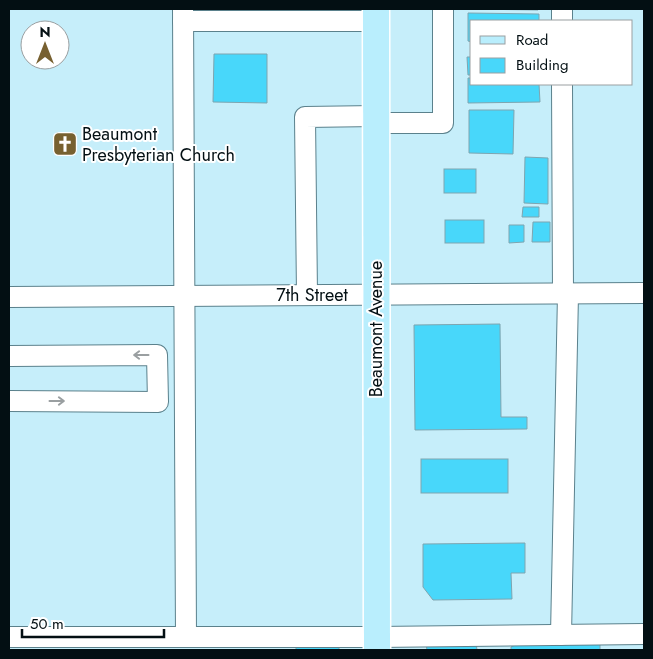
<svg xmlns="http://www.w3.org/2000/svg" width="653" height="659" viewBox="0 0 653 659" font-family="Jost,sans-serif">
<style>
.building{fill:#48d7fa;stroke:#7ea5b0}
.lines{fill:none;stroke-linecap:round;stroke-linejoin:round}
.minor-casing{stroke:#5b818c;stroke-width:22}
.major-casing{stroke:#fff;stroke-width:29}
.minor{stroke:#fff;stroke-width:20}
.major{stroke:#b9eefd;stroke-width:26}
.oneway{stroke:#9a9fa1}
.labels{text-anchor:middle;stroke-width:4;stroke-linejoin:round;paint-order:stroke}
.poi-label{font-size:18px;fill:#030f13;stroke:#fff;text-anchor:start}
.street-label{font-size:18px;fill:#030f13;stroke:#fff}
</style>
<rect width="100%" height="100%" fill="#c6eefa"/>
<g class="building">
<path d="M468,9H538V10Z"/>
<path d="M468,13L539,14V21H472V42L468,41Z"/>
<path d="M214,54H267V103L213,102Z"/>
<path d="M467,57H472V75H468Z"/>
<path d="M468,78H472V84H539L540,102L468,103Z"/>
<path d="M469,110H514L513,154L469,153Z"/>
<path d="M525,157L548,158V204L524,203Z"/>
<rect x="444" y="169" width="32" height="24"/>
<path d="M523,207H539V217H522Z"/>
<rect x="445" y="220" width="39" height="23"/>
<path d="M533,222H550V242H532Z"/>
<path d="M509,225H524V242L509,243Z"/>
<path d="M500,324L501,417H527V429L415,430L414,325Z"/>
<rect x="421" y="459" width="87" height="34"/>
<path d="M525,543V573H511L512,599L433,600L423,587V544Z"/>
<path d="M296,643L339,644V650H296Z"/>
<path d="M476,643L477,650H427L426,644Z"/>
<path d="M519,643H600V650H511V647Z"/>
</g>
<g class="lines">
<defs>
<g id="minor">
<path d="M183,9L186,637"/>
<path d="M562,9V21"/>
<path d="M183,21H376"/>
<path d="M562,84L563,294"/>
<path d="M376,123H443V9"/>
<path d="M307,295L305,117L376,116"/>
<path d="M9,297L644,293"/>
<path d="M9,356L157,355L158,402L9,401"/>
<path d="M561,635L568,294"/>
<path d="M9,637H377L644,634"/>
</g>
<path id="major" d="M376,9L377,650"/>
</defs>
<use href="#minor" class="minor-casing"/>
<use href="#major" class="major-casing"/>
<use href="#minor" class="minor"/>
<use href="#major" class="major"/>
</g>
<defs><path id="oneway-shaft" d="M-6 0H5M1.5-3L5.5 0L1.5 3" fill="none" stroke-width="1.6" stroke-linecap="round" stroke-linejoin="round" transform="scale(1.25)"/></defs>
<g class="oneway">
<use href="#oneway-shaft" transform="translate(141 355) rotate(180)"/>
<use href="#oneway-shaft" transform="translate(57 401)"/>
</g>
<defs>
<symbol id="church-square" viewBox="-11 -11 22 22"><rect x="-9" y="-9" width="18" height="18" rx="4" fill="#776030" stroke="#fff"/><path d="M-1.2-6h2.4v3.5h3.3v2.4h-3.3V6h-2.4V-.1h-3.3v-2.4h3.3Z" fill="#fff"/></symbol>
</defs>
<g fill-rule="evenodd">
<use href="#church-square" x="51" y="130" width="28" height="28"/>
</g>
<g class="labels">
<g class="poi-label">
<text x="82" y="140">Beaumont<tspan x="82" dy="21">Presbyterian Church</tspan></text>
</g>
<g class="street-label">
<text x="312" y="301">7th Street</text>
<text transform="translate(376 329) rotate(-90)" y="6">Beaumont Avenue</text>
</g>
</g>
<rect width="653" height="659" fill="none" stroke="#030f13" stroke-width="20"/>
<rect x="470" y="20" width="162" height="65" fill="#ffffff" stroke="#9a9fa1"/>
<rect x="480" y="36" width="25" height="8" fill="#b9eefd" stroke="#9a9fa1"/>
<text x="516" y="45" font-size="15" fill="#030f13">Road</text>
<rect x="480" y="58" width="25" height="15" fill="#48d7fa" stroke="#9a9fa1"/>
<text x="516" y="70" font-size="15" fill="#030f13">Building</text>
<g transform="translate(45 45)"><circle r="24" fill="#ffffff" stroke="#9a9fa1"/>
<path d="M0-4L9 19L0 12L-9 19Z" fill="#776030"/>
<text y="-8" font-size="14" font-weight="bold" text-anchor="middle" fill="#030f13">N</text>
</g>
<path d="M22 629v8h142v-8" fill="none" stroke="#030f13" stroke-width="2.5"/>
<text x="30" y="629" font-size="15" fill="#030f13" stroke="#ffffff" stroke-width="4" paint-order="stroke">50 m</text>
</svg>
